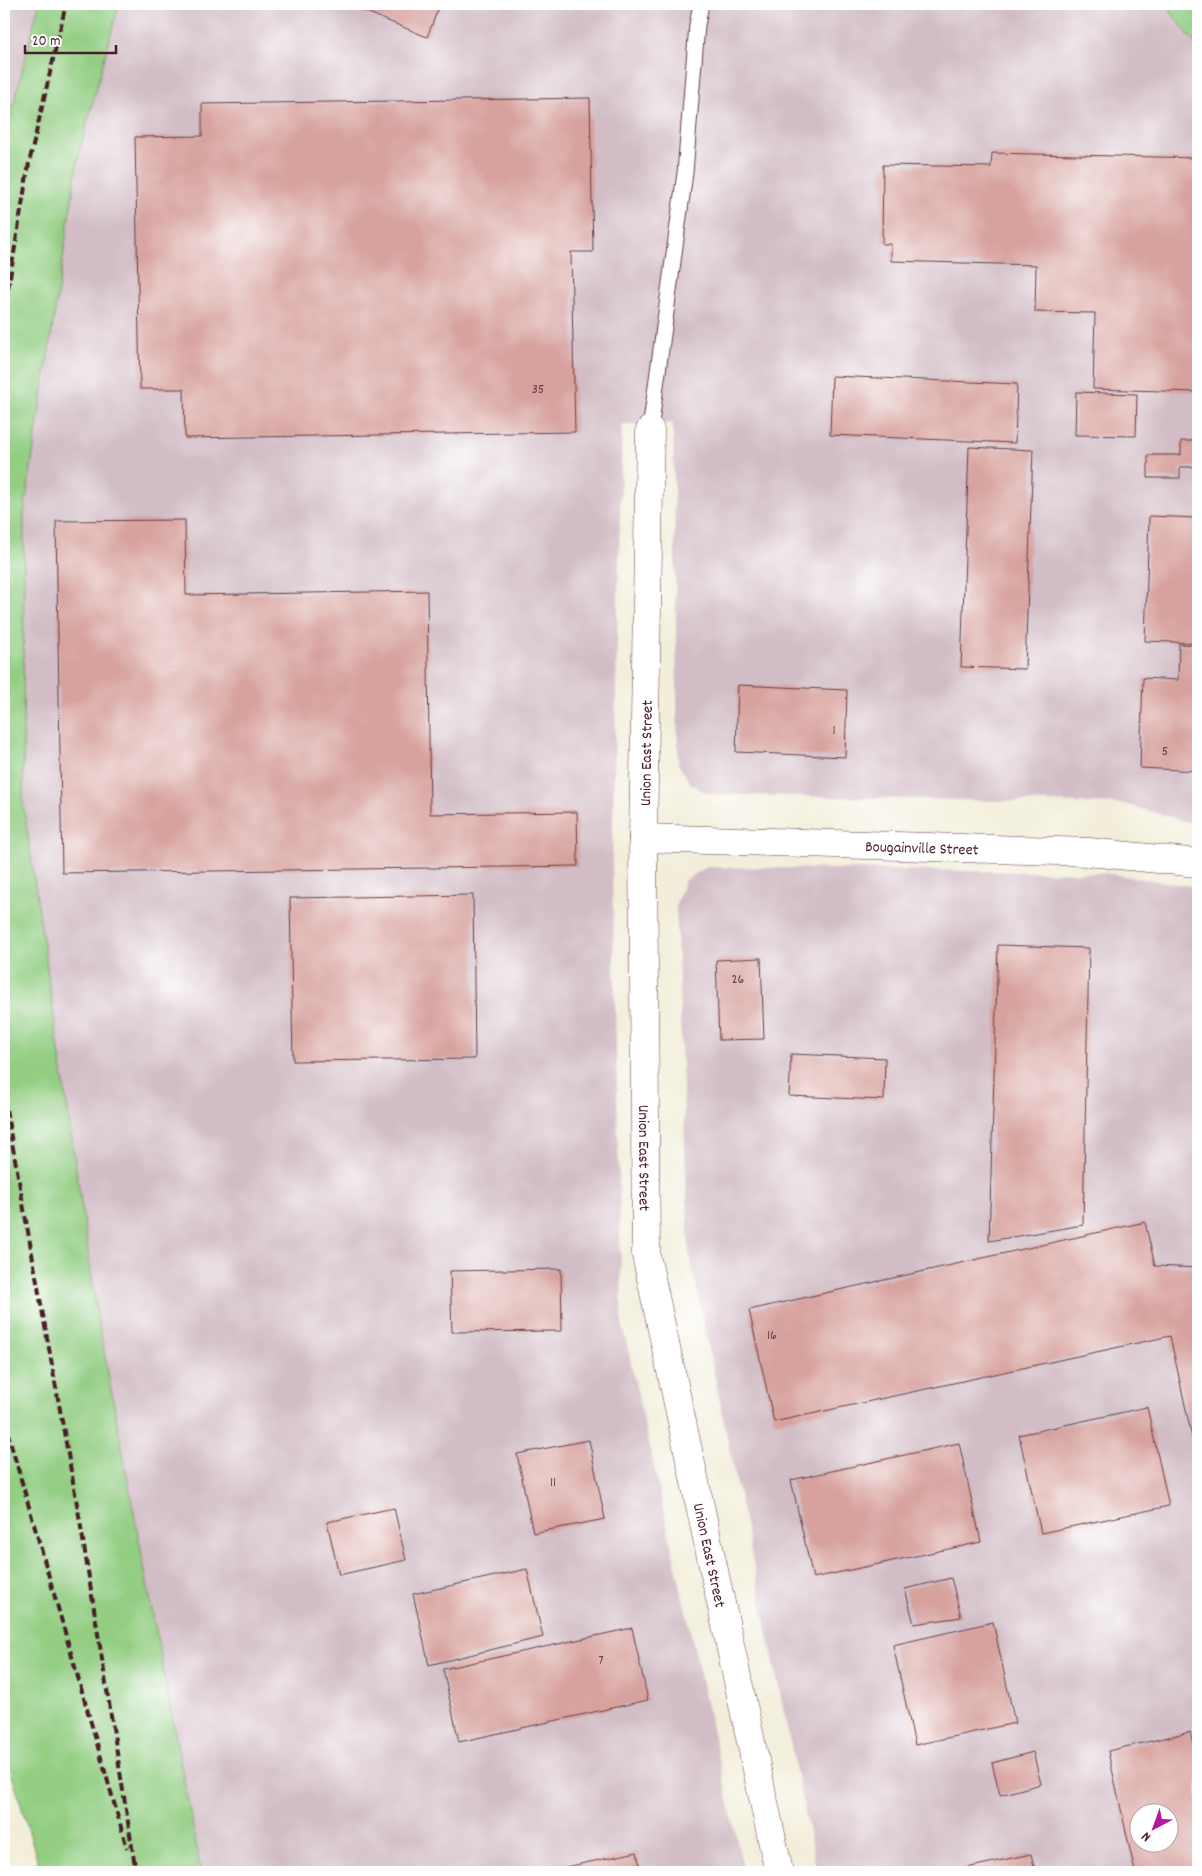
<svg xmlns="http://www.w3.org/2000/svg" width="1202" height="1876" viewBox="0 0 1202 1876" font-family="Dekko,sans-serif">
<style>
.industrial{fill:#d2bdc6;fill-rule:evenodd}
.green{fill:#93ce83;stroke:#6e7657}
.building{fill:#d7a29e;fill-rule:evenodd}
.lines{fill:none;stroke-linecap:round;stroke-linejoin:round}
.lane-casing{stroke:#633e45;stroke-width:17}
.street-casing{stroke:#633e45;stroke-width:29}
.lane{stroke:#fff;stroke-width:15}
.street{stroke:#fff;stroke-width:28}
.rail{stroke:#4a1f2b;stroke-width:4;stroke-dasharray:8 4;stroke-linecap:butt}
.labels{text-anchor:middle;stroke-width:5;stroke-linejoin:round;paint-order:stroke}
.number-label{font-size:14px;fill:#6d4048}
.street-label{font-size:16px;fill:#4a1f2b;stroke:#fff}
</style>
<rect width="100%" height="100%" fill="#fff"/>
<filter id="ink" filterUnits="userSpaceOnUse"><feTurbulence type="fractalNoise" baseFrequency=".02" numOctaves="2"/><feDisplacementMap in="SourceGraphic" scale="10" xChannelSelector="R" yChannelSelector="G"/><feConvolveMatrix kernelMatrix="1 2 1 2 8 2 1 2 1" color-interpolation-filters="sRGB"/></filter>
<filter id="wash" filterUnits="userSpaceOnUse"><feTurbulence type="fractalNoise" baseFrequency=".0096" numOctaves="4" result="noise"/><feDisplacementMap in="SourceGraphic" scale="20" xChannelSelector="R" yChannelSelector="G"/><feGaussianBlur stdDeviation="1.12" result="paint"/><feColorMatrix in="noise" values="0 0 0 0 0 0 0 0 0 0 0 0 0 0 0 0 0 1.4 0 .05"/><feComposite in="paint" operator="in"/></filter>
<g filter="url(#wash)">
<rect width="100%" height="100%" fill="#f2eeda"/>
<g class="industrial">
<path d="M4,4H39L4,142Z"/>
<path d="M119,4H1165L1198,48V825L1124,804L709,794L691,784L678,764L673,423L622,425L612,865L622,1323L744,1872H201L98,1320L23,802L24,513L79,153Z"/>
<path d="M707,867L1103,873L1198,887V1872H817L689,1252L676,904L685,880ZM1140,1814H1170V1844H1140Z"/>
</g>
<g class="green">
<path d="M39,4H119L79,153L24,513L23,802L98,1320L201,1872H41L4,1748V142Z"/>
<path d="M1165,4H1198V48Z"/>
</g>
<g id="blocks">
<g class="building">
<path d="M347,4H440L427,37Z"/>
<path d="M590,98L593,252H571L575,432L185,438L184,389H140L135,137L202,136V104Z"/>
<path d="M992,153L1198,158V392L1093,389L1095,313L1035,312L1036,265L891,261V244H882L883,165L991,167Z"/>
<path d="M832,376L1017,384L1015,443L830,435Z"/>
<path d="M1076,392L1137,394L1136,436L1075,435Z"/>
<path d="M1181,441H1198V467H1180V478H1148V455H1181Z"/>
<path d="M969,447L1033,450L1025,669L961,667Z"/>
<path d="M1149,516L1198,518V643L1145,641Z"/>
<path d="M185,520L186,595L427,591L430,814L577,812L578,866L62,873L56,521Z"/>
<path d="M1179,644L1198,645V771L1140,768L1143,678L1178,680Z"/>
<path d="M738,685L847,690L845,757L736,752Z"/>
<path d="M473,895L475,1059L293,1061L290,898Z"/>
<path d="M998,945L1089,948L1083,1225L989,1241Z"/>
<path d="M761,958L764,1039L719,1040L716,960Z"/>
<path d="M791,1054L885,1058L884,1100L789,1096Z"/>
<path d="M1145,1222L1155,1266L1198,1268V1465L1170,1336L774,1422L749,1310Z"/>
<path d="M561,1269L562,1331L452,1332L450,1271Z"/>
<path d="M1147,1407L1169,1506L1041,1533L1019,1435Z"/>
<path d="M589,1440L605,1519L533,1533L517,1454Z"/>
<path d="M959,1443L981,1542L813,1578L791,1480Z"/>
<path d="M394,1508L406,1560L339,1575L327,1522Z"/>
<path d="M527,1569L543,1637L429,1665L413,1594Z"/>
<path d="M951,1578L961,1617L914,1624L905,1589Z"/>
<path d="M993,1622L1015,1723L915,1745L893,1645Z"/>
<path d="M632,1628L648,1700L459,1742L443,1669Z"/>
<path d="M1190,1732L1194,1749L1198,1748V1872H1135L1108,1751ZM1140,1814H1170V1844H1140Z"/>
<path d="M1033,1752L1041,1784L1000,1795L992,1763Z"/>
<path d="M637,1852L641,1872H547V1871Z"/>
<path d="M1031,1854L1035,1872H952V1871Z"/>
</g>
</g>
</g>
<g filter="url(#ink)">
<use href="#blocks" fill-opacity="0" stroke="#633e45" stroke-width="1"/>
<g class="lines">
<defs>
<path id="lane" d="M650,430L685,173L697,25L701,4"/>
<g id="street">
<path id="s1" d="M650,430L643,838L646,1255L779,1872"/>
<path id="s2" d="M643,838L1089,852L1198,863"/>
</g>
</defs>
<use href="#lane" class="lane-casing"/>
<use href="#street" class="street-casing"/>
<use href="#lane" class="lane"/>
<use href="#street" class="street"/>
<g class="rail">
<path d="M4,313L29,163L66,4"/>
<path d="M4,1098L80,1521L136,1872"/>
<path d="M4,1420L127,1848"/>
</g>
</g>
</g>
<g class="labels">
<g class="number-label">
<text x="538" y="393">35</text>
<text x="834" y="734">1</text>
<text x="1165" y="755">5</text>
<text x="738" y="983">26</text>
<text x="772" y="1339">16</text>
<text x="553" y="1486">11</text>
<text x="601" y="1664">7</text>
</g>
<g class="street-label">
<text transform="translate(645 753) rotate(-89)" y="6">Union East Street</text>
<text dy="6" stroke="none"><textPath href="#s2" startOffset="279">Bougainville Street</textPath></text>
<text dy="6" stroke="none"><textPath href="#s1" startOffset="728">Union East Street</textPath></text>
<text dy="6" stroke="none"><textPath href="#s1" startOffset="1132">Union East Street</textPath></text>
</g>
</g>
<rect width="1202" height="1876" fill="none" stroke="#fff" stroke-width="20"/>
<g transform="translate(1154 1828) rotate(221)"><circle r="24" fill="#ffffff" stroke="#b7a5aa"/>
<path d="M0-4L9 19L0 12L-9 19Z" fill="#b5179e"/>
<text y="-8" font-size="14" font-weight="bold" text-anchor="middle" fill="#4a1f2b">N</text>
</g>
<path d="M25 45v8h91v-8" fill="none" stroke="#4a1f2b" stroke-width="2.5"/>
<text x="32" y="45" font-size="15" fill="#4a1f2b" stroke="#ffffff" stroke-width="4" paint-order="stroke">20 m</text>
</svg>
